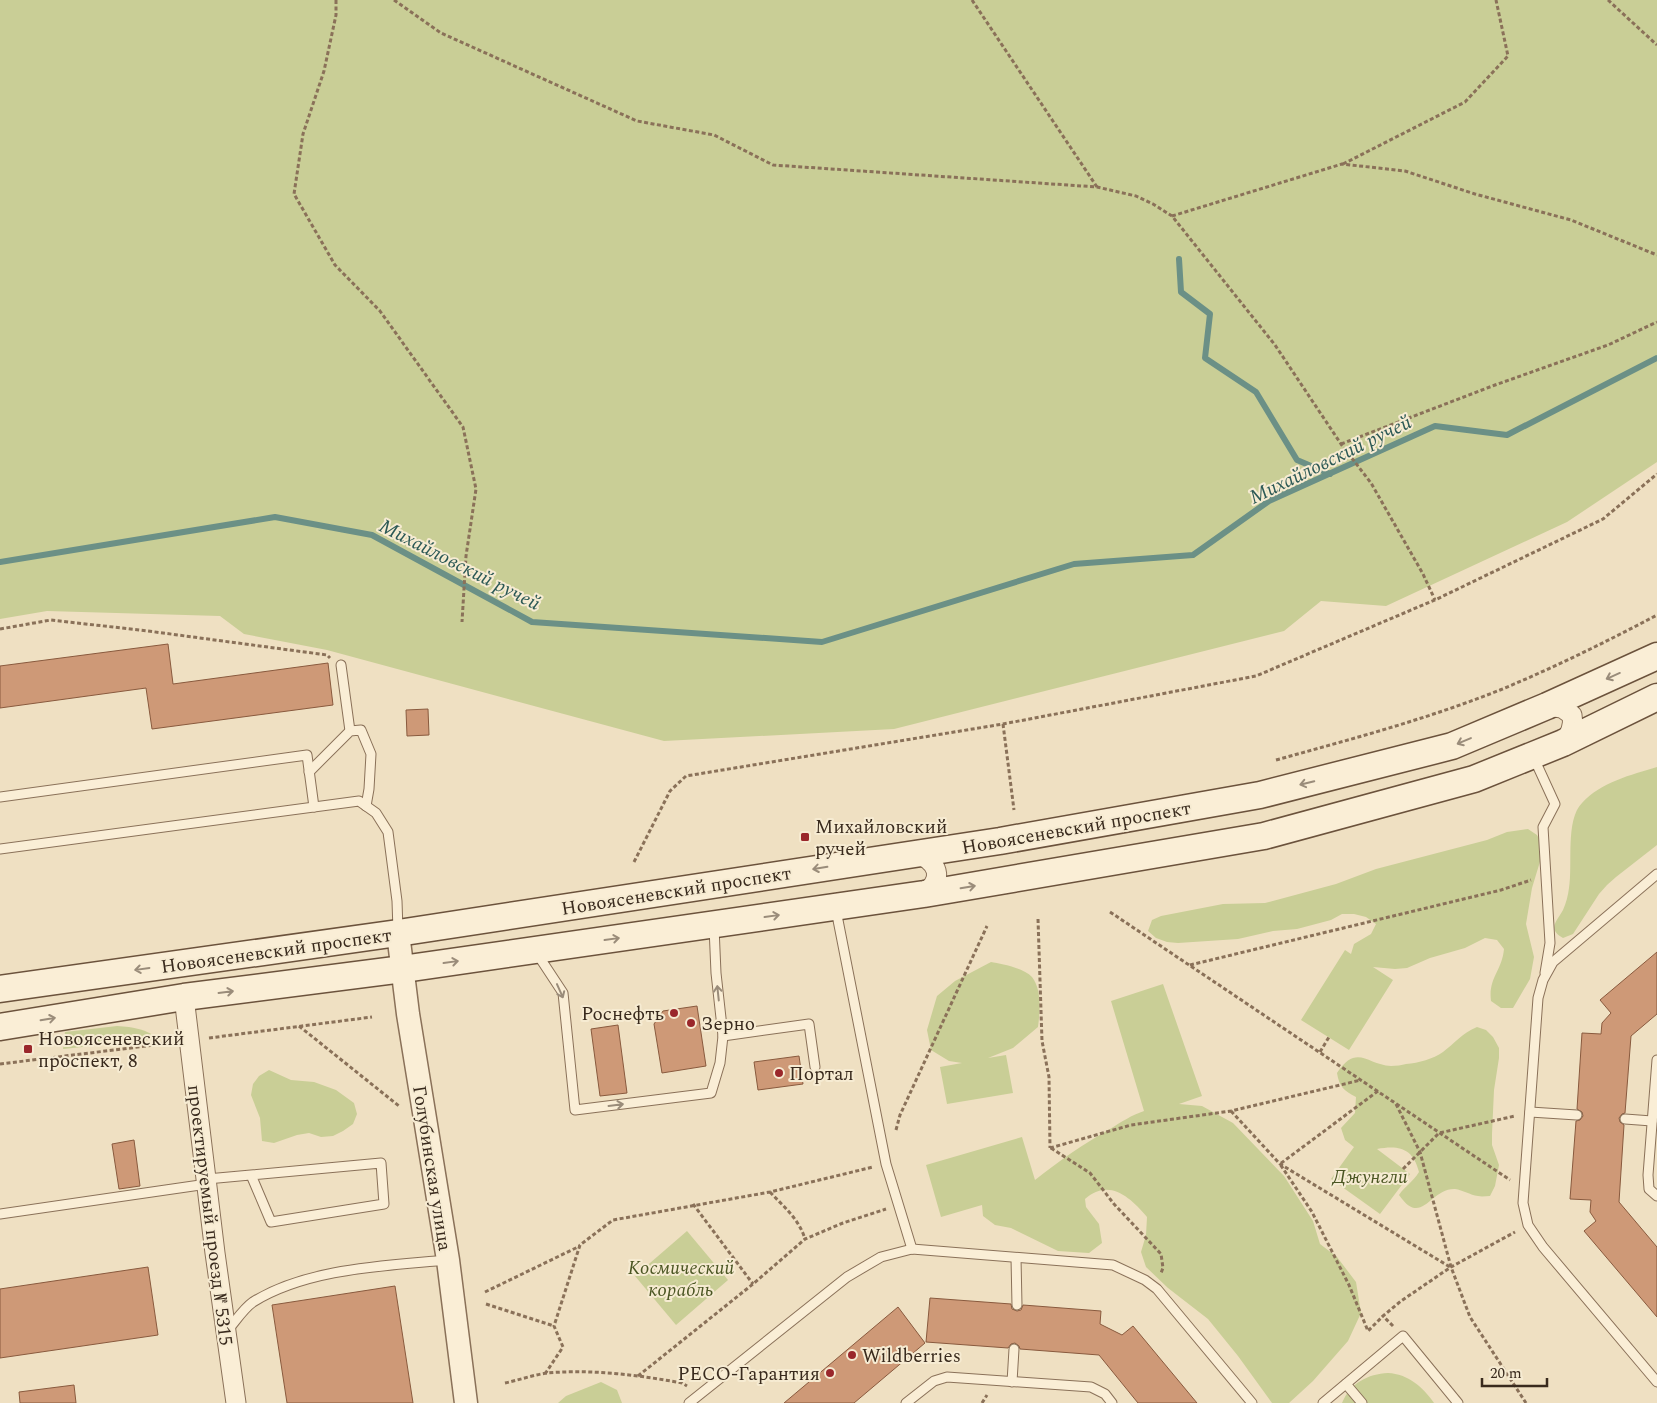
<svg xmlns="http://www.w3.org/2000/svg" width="1657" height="1403" viewBox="0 0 1657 1403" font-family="Spectral,serif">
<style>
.green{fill:#c9ce96}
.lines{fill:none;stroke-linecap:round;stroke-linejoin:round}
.stream{stroke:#6b9086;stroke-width:6}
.building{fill:#ce9977;stroke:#895a3e}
.service-casing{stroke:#8a7159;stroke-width:11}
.minor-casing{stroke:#8a7159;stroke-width:21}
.tertiary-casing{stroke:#8a7159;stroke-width:25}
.secondary-casing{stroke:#6b523c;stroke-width:29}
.path{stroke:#8a7159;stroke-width:3;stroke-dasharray:4 2.5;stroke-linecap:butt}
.service{stroke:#faeed6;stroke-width:9}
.minor{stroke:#faeed6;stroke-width:19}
.tertiary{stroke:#faeed6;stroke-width:22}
.secondary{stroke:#faeed6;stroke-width:26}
.oneway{stroke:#9a8c7a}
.poi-dot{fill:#9a272b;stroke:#f6ebd2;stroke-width:2}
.labels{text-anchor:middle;stroke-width:4;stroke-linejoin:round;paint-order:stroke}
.poi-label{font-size:19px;fill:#392a1d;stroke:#f6ebd2;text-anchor:start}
.street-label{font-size:19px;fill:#392a1d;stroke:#f6ebd2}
.park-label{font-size:19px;font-style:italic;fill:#4b5623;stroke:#f6ebd2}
.water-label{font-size:20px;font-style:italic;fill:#2c5955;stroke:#f6ebd2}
</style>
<rect width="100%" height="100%" fill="#efe0c2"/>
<g class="green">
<path d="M0,0H1657V462L1567,522L1386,606L1321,601L1284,631L894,729L664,741L327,650L244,634L220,616L47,611L0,619Z"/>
<path d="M1657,767V845L1616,877L1607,885L1599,894L1573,934L1563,938C1547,929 1557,921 1563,910C1566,903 1568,896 1569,888C1573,865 1565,820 1582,803C1601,782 1631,775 1657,767Z"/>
<path d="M1528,829L1537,835L1542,844V855L1532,888L1526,924L1534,957L1530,979L1513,1008H1501L1491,1001C1488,978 1502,971 1504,949L1497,940L1485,938L1465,948L1430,958L1407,968L1395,969L1373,967L1393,980L1349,1050L1301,1020L1345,950L1351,954L1354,944L1371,934L1376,924L1366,917L1354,914H1342L1331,920L1297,929L1273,931L1238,939L1178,943L1167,942L1156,938L1148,931L1152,920L1161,916L1223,904L1265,903L1336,884L1376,869L1487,840L1507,832Z"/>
<path d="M991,962C1002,964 1024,968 1032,977C1042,990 1040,1011 1038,1027L1013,1048L988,1058L1006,1055L1013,1093L947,1104L940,1067L962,1063L949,1061L931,1050L927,1030L937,996L955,981Z"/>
<path d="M1163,984L1202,1096L1179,1104L1202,1106L1233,1123L1284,1176L1313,1221L1320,1244L1337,1257L1356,1282L1361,1313L1348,1341L1313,1381L1289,1403H1272L1238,1356L1208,1319L1168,1288L1146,1267L1141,1252L1146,1235L1147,1217C1130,1197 1109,1178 1085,1199L1086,1207L1099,1224L1102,1243L1089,1253L1058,1251L1011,1228L995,1225L983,1216L982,1205L941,1217L926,1165L1022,1137L1035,1180C1059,1161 1083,1144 1110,1129C1121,1122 1132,1115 1144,1111L1111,1001Z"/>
<path d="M117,1026C134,1027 146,1029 159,1039L63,1049L65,1032Z"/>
<path d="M1477,1027L1486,1030L1493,1037L1499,1048V1058L1494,1090L1492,1134V1145L1499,1165L1495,1186L1490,1196C1486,1196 1482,1197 1478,1196C1470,1195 1463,1190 1455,1189C1430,1188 1422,1228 1399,1195C1405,1186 1413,1182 1419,1172C1413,1148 1399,1145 1377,1149L1410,1174L1380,1214L1331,1179L1354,1147L1345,1140L1341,1128L1355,1113L1356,1097C1344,1091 1339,1086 1337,1073C1357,1043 1367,1065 1391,1066C1396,1066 1402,1065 1406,1064C1419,1063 1433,1059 1443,1052C1455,1043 1462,1033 1477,1027Z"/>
<path d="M269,1070L291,1080L314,1082L336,1090L354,1103L357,1114L353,1124L343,1131L333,1136L321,1137L309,1133L297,1135L274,1143L262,1141L260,1118L251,1095L253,1084L259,1076Z"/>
<path d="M687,1231L728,1280L676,1325L635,1276Z"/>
<path d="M1388,1373C1408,1374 1423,1387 1434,1403H1342C1350,1383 1368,1374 1388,1373Z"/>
<path d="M601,1382L617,1390L622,1403H558L566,1396Z"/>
</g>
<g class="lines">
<g class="stream">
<path d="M1179,259L1181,292L1210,314L1205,358L1256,392L1297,460L1330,474"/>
<path d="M0,562L275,517L372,535L532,622L822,642L1074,564L1193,555L1269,501L1435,426L1507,435L1657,358"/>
</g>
</g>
<g class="building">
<path d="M168,644L173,684L328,663L333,705L152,729L146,688L0,708V666Z"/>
<path d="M428,709L429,735L407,736L406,710Z"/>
<path d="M1657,952V1014L1631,1036L1625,1113L1622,1114L1619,1118L1620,1122L1624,1125L1619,1202L1657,1247V1317L1584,1231L1596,1221L1590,1212L1591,1200L1570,1199L1576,1121L1580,1120L1583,1116L1582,1112L1577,1109L1582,1033L1601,1034L1602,1023L1611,1013L1600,1000Z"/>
<path d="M697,1006L706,1066L662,1073L654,1024L663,1011Z"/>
<path d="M618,1025L627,1093L600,1096L591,1029Z"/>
<path d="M799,1056L803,1084L758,1090L754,1062Z"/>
<path d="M134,1140L140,1186L119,1189L112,1144Z"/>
<path d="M148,1267L158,1335L0,1358V1289Z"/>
<path d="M395,1286L413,1403H287L272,1305Z"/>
<path d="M930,1298L1011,1304L1012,1309L1017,1311L1021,1310L1023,1305L1101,1311L1100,1324L1122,1335L1133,1326L1197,1403H1138L1099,1355L1020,1349L1019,1346L1015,1343L1011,1344L1008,1348L926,1342Z"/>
<path d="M898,1307L925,1343L854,1403H784Z"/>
<path d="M74,1385L76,1403H20L19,1392Z"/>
</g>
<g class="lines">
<defs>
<g id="service">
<path d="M341,665L350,731"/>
<path d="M1533,756L1555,804L1543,827L1550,943L1545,973"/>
<path d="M309,772L350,731L361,730L371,754L369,789L366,806"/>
<path d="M0,797L307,755L314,807"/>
<path d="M0,849L359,801L376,813L388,832L397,901L398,931"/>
<path d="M1657,874L1553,962L1543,980L1538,998L1523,1203L1528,1225L1543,1247L1657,1382"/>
<path d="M836,910L886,1164L912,1249"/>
<path d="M536,952L563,993L575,1110L711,1093L720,1063L723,1036L716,973L714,927"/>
<path d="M723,1036L809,1024L815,1067"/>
<path d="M1657,1060L1648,1175L1649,1189L1657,1196"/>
<path d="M1530,1112L1577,1115"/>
<path d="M1625,1119L1652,1121"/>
<path d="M207,1179L381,1163L384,1204L271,1222L251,1175"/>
<path d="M0,1214L207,1184"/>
<path d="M1016,1258L1017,1305"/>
<path d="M227,1331C235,1322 243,1309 253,1302C308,1268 385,1266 447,1260"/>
<path d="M1012,1382L1014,1349"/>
<path d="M1346,1384L1362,1403"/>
<path d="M689,1403L847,1277L881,1257L912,1249L1113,1265L1145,1280L1157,1289L1252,1403"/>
<path d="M906,1403L934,1381L947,1377L1091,1387L1105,1394L1112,1403"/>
<path d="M1323,1403L1403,1336L1458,1403"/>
</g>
<g id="minor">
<path d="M1547,706L1562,708L1572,715C1574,727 1570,734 1563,743"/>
<path d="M916,853C938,862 945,878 924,894"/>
<path d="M184,997L215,1253L236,1403"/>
</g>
<path id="tertiary" d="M398,933L408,1014L448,1260L466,1403"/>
<g id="secondary">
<path d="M0,989L398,933L1000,841L1260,795L1452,746L1547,706L1657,656"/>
<path d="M0,1027L184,997L403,969L924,894L1264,836L1474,779L1563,743L1657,697"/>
</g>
</defs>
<use href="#service" class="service-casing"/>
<use href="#minor" class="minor-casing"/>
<use href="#tertiary" class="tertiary-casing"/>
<use href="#secondary" class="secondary-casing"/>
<g class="path">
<path d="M336,0V15L324,71L303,134L294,194L335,265L380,311L463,427L476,489L466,556L462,622"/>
<path d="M394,0L441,33L637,121L714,135L773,165L1097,187L1136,196L1153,204L1172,216L1275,345L1341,444L1371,483L1423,574L1435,600"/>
<path d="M972,0L1097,187"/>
<path d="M1608,0L1657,45"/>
<path d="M1343,164L1465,102L1508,56L1496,0"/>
<path d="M1172,216L1342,164L1405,171L1475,194L1571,220L1657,255"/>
<path d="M1341,444L1495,385L1608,345L1657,322"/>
<path d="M0,629L51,620L148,631L327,655L330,658"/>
<path d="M1003,724L1014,810"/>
<path d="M1276,760C1352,739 1427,719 1500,690C1553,668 1606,642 1657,615"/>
<path d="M634,862L670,791L686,776L1003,724L1256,676L1437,599L1603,519L1657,474"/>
<path d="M1110,912L1510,1180"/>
<path d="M1038,919L1042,1041L1049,1077L1050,1148"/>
<path d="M1190,965L1501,890L1531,880"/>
<path d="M299,1026L399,1106"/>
<path d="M209,1038L372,1017"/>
<path d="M1320,1052L1329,1037"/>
<path d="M0,1064L171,1043"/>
<path d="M1378,1091L1280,1164L1312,1212L1349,1285L1368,1331L1383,1316"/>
<path d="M1396,1104L1420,1152L1451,1267L1470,1317L1526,1403"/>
<path d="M1231,1111L1280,1164L1450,1267"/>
<path d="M896,1130L900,1115L987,926"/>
<path d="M1050,1148L1131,1125L1231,1111L1361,1080"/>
<path d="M1051,1148L1090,1173L1114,1204L1161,1254L1163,1268L1161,1273"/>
<path d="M1403,1169L1439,1133L1515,1116"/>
<path d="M770,1192C784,1207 799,1219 805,1239"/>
<path d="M693,1204L753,1284"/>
<path d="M485,1292L580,1246"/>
<path d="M486,1304L554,1326"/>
<path d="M1393,1326L1383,1316L1401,1301L1451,1267L1515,1232"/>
<path d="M545,1374L563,1347L554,1326L580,1245L613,1220L770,1192L873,1167"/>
<path d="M638,1376L753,1284L805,1239L843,1223L886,1209"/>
<path d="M505,1383C519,1380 533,1375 547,1373C592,1369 638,1375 682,1383L687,1386"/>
<path d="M982,1403L987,1395"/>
</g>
<use href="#service" class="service"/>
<use href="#minor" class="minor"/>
<use href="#tertiary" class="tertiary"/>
<use href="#secondary" class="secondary"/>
</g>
<defs><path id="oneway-shaft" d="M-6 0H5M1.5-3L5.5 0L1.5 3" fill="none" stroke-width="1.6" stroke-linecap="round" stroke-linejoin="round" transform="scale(1.25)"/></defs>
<g class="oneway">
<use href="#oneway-shaft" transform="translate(1613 676) rotate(156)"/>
<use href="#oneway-shaft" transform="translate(1464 741) rotate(157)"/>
<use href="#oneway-shaft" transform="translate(1307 783) rotate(166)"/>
<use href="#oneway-shaft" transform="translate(820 868) rotate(171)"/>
<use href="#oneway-shaft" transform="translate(968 887) rotate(-9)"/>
<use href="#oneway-shaft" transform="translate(772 916) rotate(-8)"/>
<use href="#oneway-shaft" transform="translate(612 939) rotate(-8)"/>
<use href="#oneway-shaft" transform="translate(451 962) rotate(-8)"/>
<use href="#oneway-shaft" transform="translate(142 969) rotate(172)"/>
<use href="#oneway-shaft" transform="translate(560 991) rotate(66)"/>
<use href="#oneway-shaft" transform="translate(226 992) rotate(-7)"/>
<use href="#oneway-shaft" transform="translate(718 993) rotate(-96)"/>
<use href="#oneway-shaft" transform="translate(48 1019) rotate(-9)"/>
<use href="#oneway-shaft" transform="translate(616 1105) rotate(-7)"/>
</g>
<g class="poi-dot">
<rect x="800" y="832" width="10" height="10" rx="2.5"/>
<circle cx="674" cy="1013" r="5"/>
<circle cx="691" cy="1023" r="5"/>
<rect x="23" y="1044" width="10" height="10" rx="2.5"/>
<circle cx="779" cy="1073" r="5"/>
<circle cx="852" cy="1355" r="5"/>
<circle cx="830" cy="1373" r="5"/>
</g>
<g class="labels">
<g class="poi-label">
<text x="815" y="833">Михайловский<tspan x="815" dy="22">ручей</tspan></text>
<text x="664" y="1020" text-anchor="end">Роснефть</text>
<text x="701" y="1030">Зерно</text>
<text x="38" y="1045">Новоясеневский<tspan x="38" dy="22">проспект, 8</tspan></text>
<text x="789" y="1080">Портал</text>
<text x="862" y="1362">Wildberries</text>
<text x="820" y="1380" text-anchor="end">РЕСО-Гарантия</text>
</g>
<g class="street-label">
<text transform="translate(1076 827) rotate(-10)" y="7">Новоясеневский проспект</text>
<text transform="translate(676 890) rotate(-9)" y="7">Новоясеневский проспект</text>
<text transform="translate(276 950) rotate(-8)" y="7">Новоясеневский проспект</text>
<text transform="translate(433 1168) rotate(81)" y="7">Голубинская улица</text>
<text transform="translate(211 1215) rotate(83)" y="7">проектируемый проезд № 5315</text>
</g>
<g class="park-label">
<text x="1370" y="1183">Джунгли</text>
<text x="681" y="1274">Космический<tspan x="681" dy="22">корабль</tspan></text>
</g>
<g class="water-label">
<text transform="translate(1330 459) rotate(-26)" y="7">Михайловский ручей</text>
<text transform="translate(460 564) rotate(27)" y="7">Михайловский ручей</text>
</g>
</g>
<path d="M1482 1378v8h65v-8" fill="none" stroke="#392a1d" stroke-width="2.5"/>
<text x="1490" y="1378" font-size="15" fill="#392a1d" stroke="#f6ebd2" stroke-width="4" paint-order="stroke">20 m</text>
</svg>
